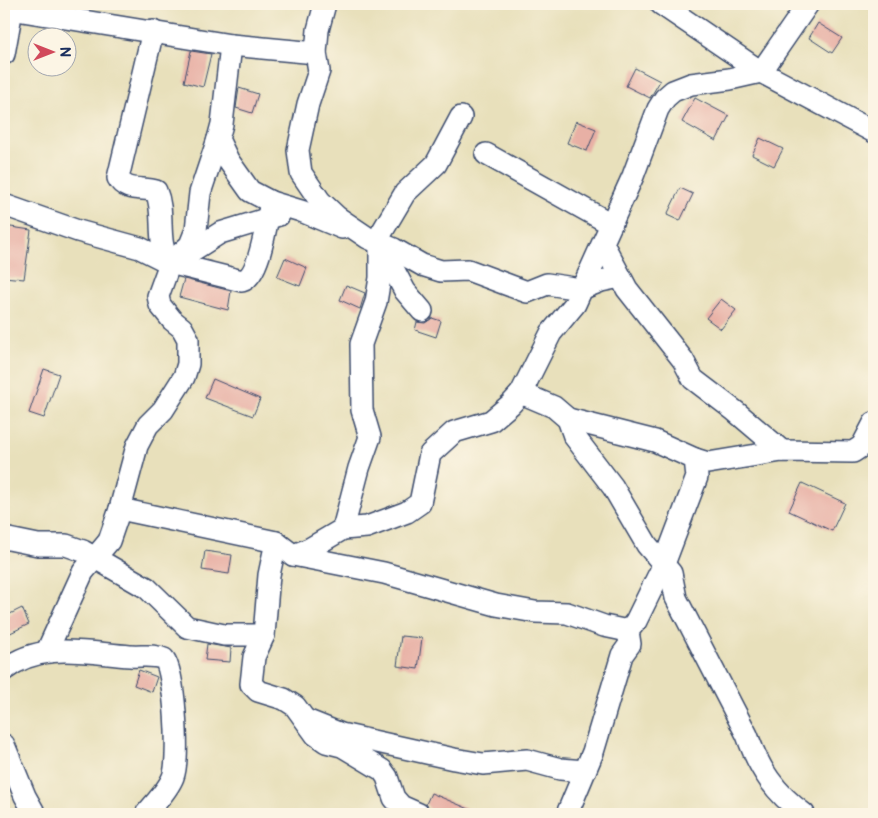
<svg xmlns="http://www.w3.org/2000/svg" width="878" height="818" viewBox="0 0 878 818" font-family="'Balsamiq Sans',sans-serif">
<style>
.building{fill:#e8b0a5}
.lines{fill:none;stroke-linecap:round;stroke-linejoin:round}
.street-casing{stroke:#3a4a6c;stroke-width:24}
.street{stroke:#fff;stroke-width:21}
</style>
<rect width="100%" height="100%" fill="#fcf5e5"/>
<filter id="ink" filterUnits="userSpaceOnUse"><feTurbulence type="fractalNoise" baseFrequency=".02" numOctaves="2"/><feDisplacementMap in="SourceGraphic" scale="10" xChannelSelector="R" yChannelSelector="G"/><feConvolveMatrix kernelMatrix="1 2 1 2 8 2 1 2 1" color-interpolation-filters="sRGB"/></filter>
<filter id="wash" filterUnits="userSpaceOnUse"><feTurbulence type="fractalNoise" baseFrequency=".0096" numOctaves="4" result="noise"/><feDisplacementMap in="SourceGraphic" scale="20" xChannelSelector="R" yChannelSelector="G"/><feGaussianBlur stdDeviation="1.12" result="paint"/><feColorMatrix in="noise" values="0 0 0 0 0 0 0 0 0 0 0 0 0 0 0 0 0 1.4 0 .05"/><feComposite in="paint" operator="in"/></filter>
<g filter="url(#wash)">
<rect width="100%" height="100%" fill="#e8e0bb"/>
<g id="blocks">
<g class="building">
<path d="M818,23L842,38L832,53L809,38Z"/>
<path d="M191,51L211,54L203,87L184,82Z"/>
<path d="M635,68L660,81L650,98L626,86Z"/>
<path d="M239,88L258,94L252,113L236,108Z"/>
<path d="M695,98L729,116L716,141L682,122Z"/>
<path d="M576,121L596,129L587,151L567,143Z"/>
<path d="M760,138L783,149L774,166L752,155Z"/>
<path d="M680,188L693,194L680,221L667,215Z"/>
<path d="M4,226L31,230L24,279L4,277Z"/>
<path d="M285,258L307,268L300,286L277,277Z"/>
<path d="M184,279L231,291L228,310L179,297Z"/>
<path d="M346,285L365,293L360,309L340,300Z"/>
<path d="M721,299L736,310L721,329L706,318Z"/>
<path d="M432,318L441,321L436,337L415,330L417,322L425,323Z"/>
<path d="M44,369L59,374L44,418L29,413Z"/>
<path d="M213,379L260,399L253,416L205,398Z"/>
<path d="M802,483L845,503L832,531L789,511Z"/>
<path d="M205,551L232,555L229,574L202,570Z"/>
<path d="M22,608L29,624L4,636V617Z"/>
<path d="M401,636L422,638L418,669L397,666Z"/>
<path d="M207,644L231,648L230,662L205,660Z"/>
<path d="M139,670L157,677L152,692L134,685Z"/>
<path d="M431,793L481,814H438L431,811L426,804Z"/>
</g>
</g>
</g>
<g filter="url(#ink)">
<use href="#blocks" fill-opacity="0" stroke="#3a4a6c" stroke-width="1"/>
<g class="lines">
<defs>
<g id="street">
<path d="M661,4L761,72L874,132"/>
<path d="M4,8L231,45L316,53L318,30L325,4"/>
<path d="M153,31L118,178C125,192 143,187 156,191C166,214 155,241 170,263"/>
<path d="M231,45L222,124L218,139L228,160L250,191L271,202L301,211L342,228"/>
<path d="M316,53L319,71L308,104L298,150L301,173L320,201L337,217L368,238L394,249L422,265L441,271L468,270L527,292L547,284L581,289L601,281L620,277"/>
<path d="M4,54L13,4"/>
<path d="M486,154L611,224"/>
<path d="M4,205L78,231L140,248L170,263L242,281C260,276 267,219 271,202"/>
<path d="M376,242L405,193L436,164L461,117"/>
<path d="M603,244L627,289L683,360L693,379L735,411L782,451"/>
<path d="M382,248L405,291L422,311"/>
<path d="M184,256L220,233L279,215"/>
<path d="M521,393L554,407L568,419L574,436L613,487L647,545L671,573L676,598L747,735C759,769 775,793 804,814"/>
<path d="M568,419L655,441L695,459L697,477L664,564L636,621L628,631"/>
<path d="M695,459L708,463L782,451L853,452L862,446L874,423"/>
<path d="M120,509L276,542"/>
<path d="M343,529L359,468L370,437L362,410L361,344L376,302L380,278V243"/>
<path d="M4,538L38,545H66L83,551L147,588L187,627L224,635H264L269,575L276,542L293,555L309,549L343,529L367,527L407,512L420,503L430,454L454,432L491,421L511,404L521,393L551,333L575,304L633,176L658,109L665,98L673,91L691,84L730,79L761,72L808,4"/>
<path d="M293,555L384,573L496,605L535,612L567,613L604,626L628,631"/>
<path d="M264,635L254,657L251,684L258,691L284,699L295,706L316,735L326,742L342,746L382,770L387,777L394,798L401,806L419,814"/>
<path d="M47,651L83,572L109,541L120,509L137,446L148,425L163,410L184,377L188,364V339L182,328L172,320L160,305L158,296L170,263L190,245L196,230L200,193L218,139"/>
<path d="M4,670C41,641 86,653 130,656C141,657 154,654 164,659C175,671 180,760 173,777C168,790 155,803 146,814"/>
<path d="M306,720L341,734L454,759L483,764L527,760L560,769L585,771"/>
<path d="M4,745L25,796L35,814"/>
<path d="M567,814L593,752L622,655L630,644L628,631"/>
</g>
</defs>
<use href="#street" class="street-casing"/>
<use href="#street" class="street"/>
</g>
</g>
<rect width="878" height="818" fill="none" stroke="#fcf5e5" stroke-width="20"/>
<g transform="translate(52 52) rotate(90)"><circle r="24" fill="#fcf5e5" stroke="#a2a6af"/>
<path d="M0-4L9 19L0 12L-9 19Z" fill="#d1495b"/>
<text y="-8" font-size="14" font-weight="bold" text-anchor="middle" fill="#1b2f5e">N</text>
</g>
</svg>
